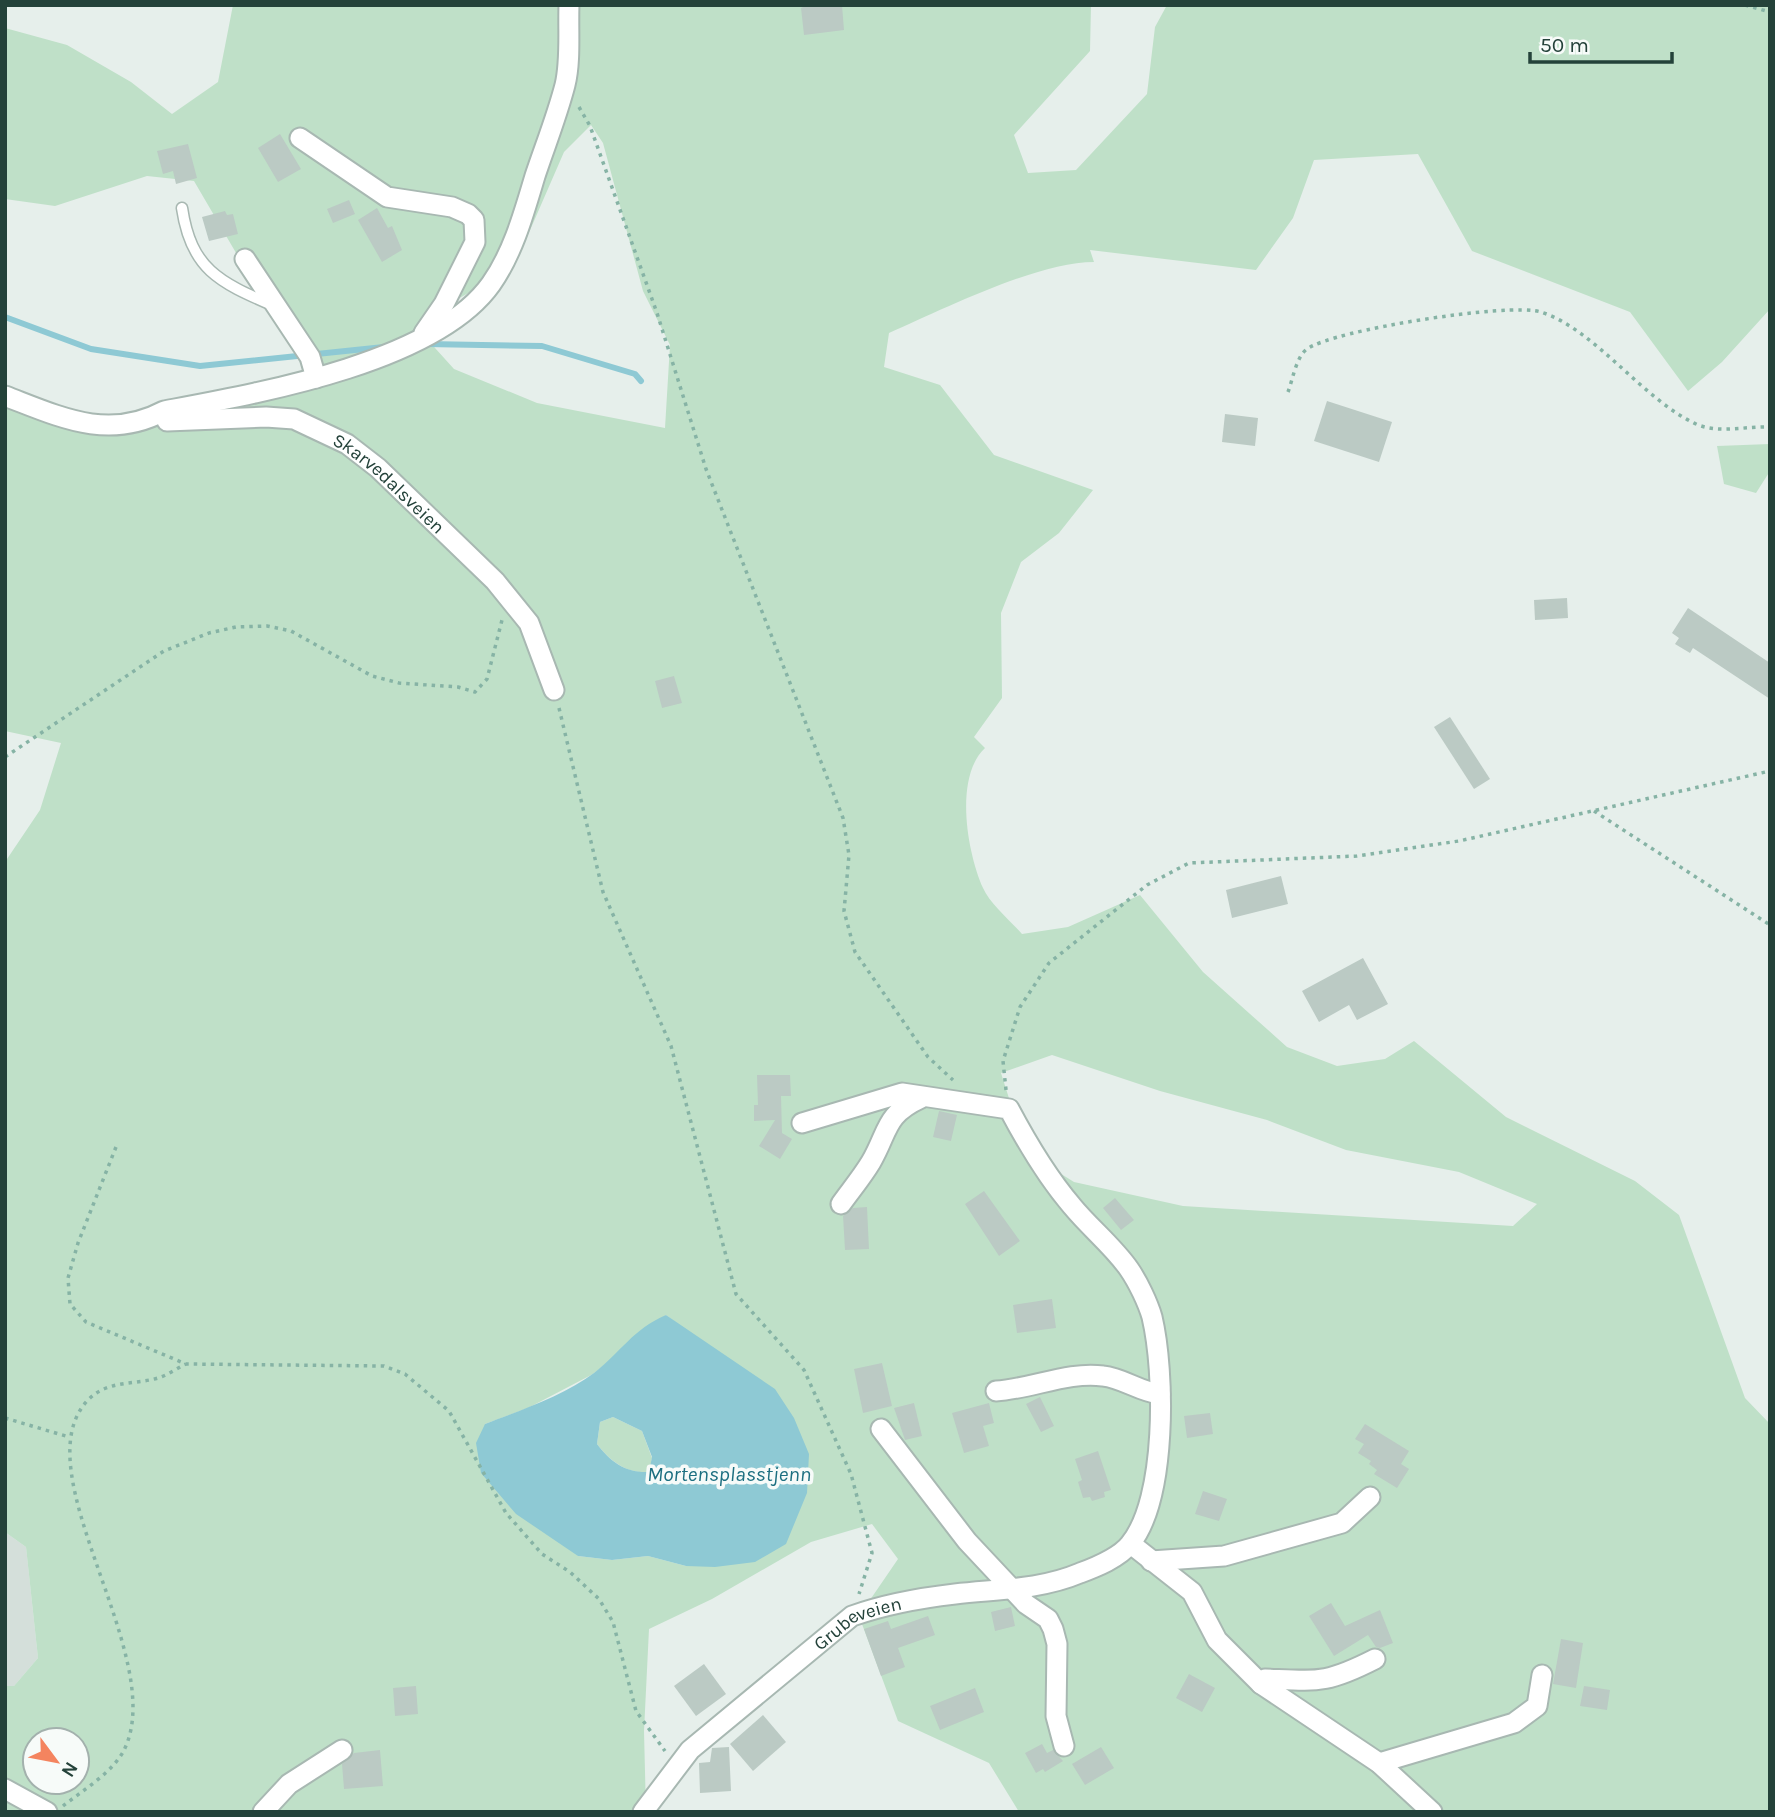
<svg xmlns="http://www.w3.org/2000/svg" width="1775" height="1817" viewBox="0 0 1775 1817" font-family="Karla,sans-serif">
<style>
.built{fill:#d4dfda}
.green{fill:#bfe0c8;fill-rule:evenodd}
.water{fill:#8ec9d4;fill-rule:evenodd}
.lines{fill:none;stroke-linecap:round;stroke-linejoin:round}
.stream{stroke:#8ec9d4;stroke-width:6}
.building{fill:#bbcac4}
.service-casing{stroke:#a8b8b2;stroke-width:13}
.minor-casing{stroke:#a8b8b2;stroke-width:23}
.path{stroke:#86b3a5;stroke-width:3.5;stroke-dasharray:3.5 5;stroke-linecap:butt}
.service{stroke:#fff;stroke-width:10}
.minor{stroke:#fff;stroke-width:19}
.labels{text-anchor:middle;stroke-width:7;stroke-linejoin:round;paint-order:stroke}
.street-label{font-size:19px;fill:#24423a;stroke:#f7fbf9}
.water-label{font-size:21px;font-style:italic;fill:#1c6f80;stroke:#f7fbf9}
</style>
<rect width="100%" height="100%" fill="#e6efeb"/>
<path class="built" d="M5,1532L26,1547L38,1658L14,1686H5Z"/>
<g class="green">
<path d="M233,5H1091L1090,51L1014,135L1028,173L1076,170L1147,94L1155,27L1167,5H1770V309L1722,362L1688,391L1630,312L1472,251L1418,154L1314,160L1293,218L1256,270L1090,250L1094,262C1037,262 944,309 889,333L884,367L940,385L994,455L1093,490L1059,533L1021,562L1001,613L1002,698L974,737L985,748C954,777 967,852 983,888C990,904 1010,920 1022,934L1068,927L1140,895L1203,972L1287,1047L1337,1066L1385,1059L1414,1041L1506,1117L1635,1181L1679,1215L1745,1398L1770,1424V1812H1019L989,1763L898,1721L859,1616L898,1559L872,1524L811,1542L712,1599L649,1629L644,1731L646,1812H5V1686H14L38,1658L26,1547L5,1532V862L40,810L61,743L5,731V400L102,422L308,376L194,181L147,176L55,206L5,199V28L67,45L131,82L172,114L218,82ZM591,125L603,143L643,291L670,345L665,428L537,403L454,369L426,338L456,300L502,274L524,244L564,152ZM1052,1055L1160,1091L1267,1120L1346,1150L1459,1172L1537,1204L1513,1226L1183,1206L1074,1182L1026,1152L1001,1073ZM666,1315L691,1334L686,1566L648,1556L612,1560L578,1556L485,1424L528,1408L593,1374ZM35,1740H77V1782H35Z"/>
<path d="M1770,444V471L1756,493L1724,484L1717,446Z"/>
<path d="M613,1417L642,1431L652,1458L649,1473C625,1472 612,1463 597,1444L600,1422Z"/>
</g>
<path class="water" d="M666,1315L775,1389L794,1418L809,1454L807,1493L786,1544L755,1562L715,1567L686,1566L648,1556L612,1560L578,1556L516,1514L481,1473L476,1443L485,1424C519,1411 565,1395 594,1373C621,1352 633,1329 666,1315ZM613,1417L642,1431L652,1457L649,1472C625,1473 611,1462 597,1444L600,1422Z"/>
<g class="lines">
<g class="stream">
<path d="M5,317L91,349L200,366L384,347"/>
<path d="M426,344L542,346L635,374L641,381"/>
</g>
</g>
<g class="building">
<path d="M808,5H842L844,30L804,35L801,8Z"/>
<path d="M280,134L301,169L278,182L258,148Z"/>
<path d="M188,144L197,178L176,184L173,171L163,174L157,151Z"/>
<path d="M349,200L355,214L333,223L327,209Z"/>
<path d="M377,208L388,228L392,226L402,250L382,262L358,220Z"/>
<path d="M225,211L227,215L233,214L238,234L209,241L202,217Z"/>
<path d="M1327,401L1392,422L1379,462L1314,441Z"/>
<path d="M1225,414L1258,418L1255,446L1222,442Z"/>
<path d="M1567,598L1568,618L1535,620L1534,600Z"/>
<path d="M1688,608L1770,663V699L1693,648L1690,653L1675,644L1679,638L1672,633Z"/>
<path d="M674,676L682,703L662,708L655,681Z"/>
<path d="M1450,717L1490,779L1474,789L1434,727Z"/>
<path d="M1281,876L1288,904L1232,918L1226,890Z"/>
<path d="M1363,958L1388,1004L1357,1020L1349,1005L1319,1022L1302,991Z"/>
<path d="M757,1075H790L791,1096H781L782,1133L792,1139L780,1159L759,1146L775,1120L754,1121V1105H758Z"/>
<path d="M939,1111L957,1115L951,1141L933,1137Z"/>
<path d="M984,1191L1020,1241L999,1256L965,1204Z"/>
<path d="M1115,1198L1134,1220L1121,1230L1103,1208Z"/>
<path d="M867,1207L869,1249L845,1250L843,1216L853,1208Z"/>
<path d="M1052,1299L1056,1328L1017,1333L1013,1305Z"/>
<path d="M882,1363L892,1406L863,1413L854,1369Z"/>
<path d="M1040,1397L1054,1426L1041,1432L1026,1404Z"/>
<path d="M914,1403L922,1436L905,1440L894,1408Z"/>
<path d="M989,1403L994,1423L983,1426L989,1446L964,1453L952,1413Z"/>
<path d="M1210,1413L1213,1434L1187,1438L1184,1416Z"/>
<path d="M1365,1424L1409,1451L1401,1464L1409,1469L1397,1488L1374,1474L1377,1470L1369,1464L1371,1461L1358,1453L1364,1444L1355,1439Z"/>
<path d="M1098,1451L1111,1490L1104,1492L1105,1497L1092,1501L1090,1497L1083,1498L1078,1482L1082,1480L1075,1459Z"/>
<path d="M1203,1491L1227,1499L1219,1521L1195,1514Z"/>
<path d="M1331,1603L1345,1626L1380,1610L1393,1643L1380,1648L1376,1647L1368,1635L1334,1656L1309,1616Z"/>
<path d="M1011,1607L1015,1626L995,1631L991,1612Z"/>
<path d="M928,1616L935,1635L898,1648L905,1667L881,1676L864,1629L888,1621L891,1629Z"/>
<path d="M1561,1639L1583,1643L1576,1688L1553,1684Z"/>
<path d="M704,1664L726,1694L696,1716L674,1686Z"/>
<path d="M1189,1674L1215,1688L1202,1712L1176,1698Z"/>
<path d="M416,1686L418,1714L395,1716L393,1688Z"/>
<path d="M1584,1686L1610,1690L1607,1710L1580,1706Z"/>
<path d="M975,1688L984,1712L940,1730L930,1706Z"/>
<path d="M763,1715L786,1742L753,1771L730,1744Z"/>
<path d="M1042,1744L1047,1753L1053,1750L1063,1761L1045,1772L1043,1769L1036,1773L1025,1753Z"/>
<path d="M729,1747L731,1791L700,1793L699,1763L710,1762L712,1748Z"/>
<path d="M1101,1747L1114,1768L1085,1785L1072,1764Z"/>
<path d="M380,1750L383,1786L344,1789L342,1764L354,1753Z"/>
</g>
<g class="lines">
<defs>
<path id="service" d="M182,208C191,269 219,282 272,305"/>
<g id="minor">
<path d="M300,138L387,197L452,207L468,214L474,220L475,242L444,304L424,333"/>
<path d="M245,259L310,357L316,378"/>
<path d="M5,396C60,417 108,441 164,411C255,394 435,363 491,284C513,253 524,213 535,176C545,146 557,116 565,85C571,61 568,30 569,5"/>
<path id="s1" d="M167,421L266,417L294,419L347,444L378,468L495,581L529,623L554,690"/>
<path d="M841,1204C851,1190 862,1177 871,1162C889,1131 884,1115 921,1098"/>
<path d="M996,1391C1031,1389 1069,1371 1103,1376C1123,1378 1140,1392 1160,1394"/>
<path d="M881,1429L967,1541L1026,1604L1048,1619L1053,1629L1057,1644L1056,1716L1064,1746"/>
<path d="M1131,1544L1192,1592L1217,1640L1261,1684L1379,1763L1432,1812"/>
<path d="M1151,1561L1224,1556L1342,1523L1370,1497"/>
<path d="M1261,1684L1265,1679C1318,1681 1326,1684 1375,1659"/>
<path d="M1379,1763L1514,1723L1537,1706L1542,1675"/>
<path d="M5,1789L47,1812"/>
<path d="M263,1812L289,1784L342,1750"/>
<path id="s2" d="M643,1812L690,1750L852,1616C886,1604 920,1598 955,1594C997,1589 1040,1590 1080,1573C1096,1567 1119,1558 1130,1544C1167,1499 1165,1372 1152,1317C1148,1303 1138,1282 1129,1269C1113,1246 1090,1228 1072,1206C1047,1177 1027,1143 1009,1109L902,1093L802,1123"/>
</g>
</defs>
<use href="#service" class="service-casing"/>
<use href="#minor" class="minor-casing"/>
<g class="path">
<path d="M1745,5L1770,12"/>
<path d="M579,107L590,126L657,313L706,469L843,818L849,855L844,911L855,952L928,1057L953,1080"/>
<path d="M1288,392C1293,379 1296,357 1307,349C1333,330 1510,302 1541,312C1596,330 1642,399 1696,424C1718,434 1746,426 1770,427"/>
<path d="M559,708L603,892L671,1046L736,1294L804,1370L851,1474L872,1553L859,1594"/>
<path d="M5,757L164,651L209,633L236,627L267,626L291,631L372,676L399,683L458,687L475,692L487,679L502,620"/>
<path d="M1594,811L1770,925"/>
<path d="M1006,1090L1003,1061L1020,1007L1049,963L1147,885L1189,863L1357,856L1459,841L1770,771"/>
<path d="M116,1147L78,1243L68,1278L70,1304L86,1322L186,1364L384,1366L405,1374L449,1411L506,1513L542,1554L570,1572L599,1599L613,1622L636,1711L665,1751"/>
<path d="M5,1418L69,1437"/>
<path d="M63,1806C83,1790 114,1772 125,1748C168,1655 20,1471 88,1400C107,1380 134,1385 158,1378C168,1375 177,1368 186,1364"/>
</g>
<use href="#service" class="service"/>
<use href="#minor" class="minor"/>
</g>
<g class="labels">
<g class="street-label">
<text dy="7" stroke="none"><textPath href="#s1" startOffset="243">Skarvedalsveien</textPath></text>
<text dy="7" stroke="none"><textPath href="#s2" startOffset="290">Grubeveien</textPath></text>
</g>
<g class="water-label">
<text x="729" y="1481">Mortensplasstjenn</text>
</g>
</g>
<rect width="1775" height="1817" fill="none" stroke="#24423a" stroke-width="14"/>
<g transform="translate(56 1761) rotate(122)"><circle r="33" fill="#f7fbf9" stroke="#a3b1ad" stroke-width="2"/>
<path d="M0-5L12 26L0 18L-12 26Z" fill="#f4845f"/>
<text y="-10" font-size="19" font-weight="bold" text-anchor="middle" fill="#24423a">N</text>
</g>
<path d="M1530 52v10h142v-10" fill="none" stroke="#24423a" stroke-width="3.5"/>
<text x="1540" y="52" font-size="21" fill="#24423a" stroke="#f7fbf9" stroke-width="5" paint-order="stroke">50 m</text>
</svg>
